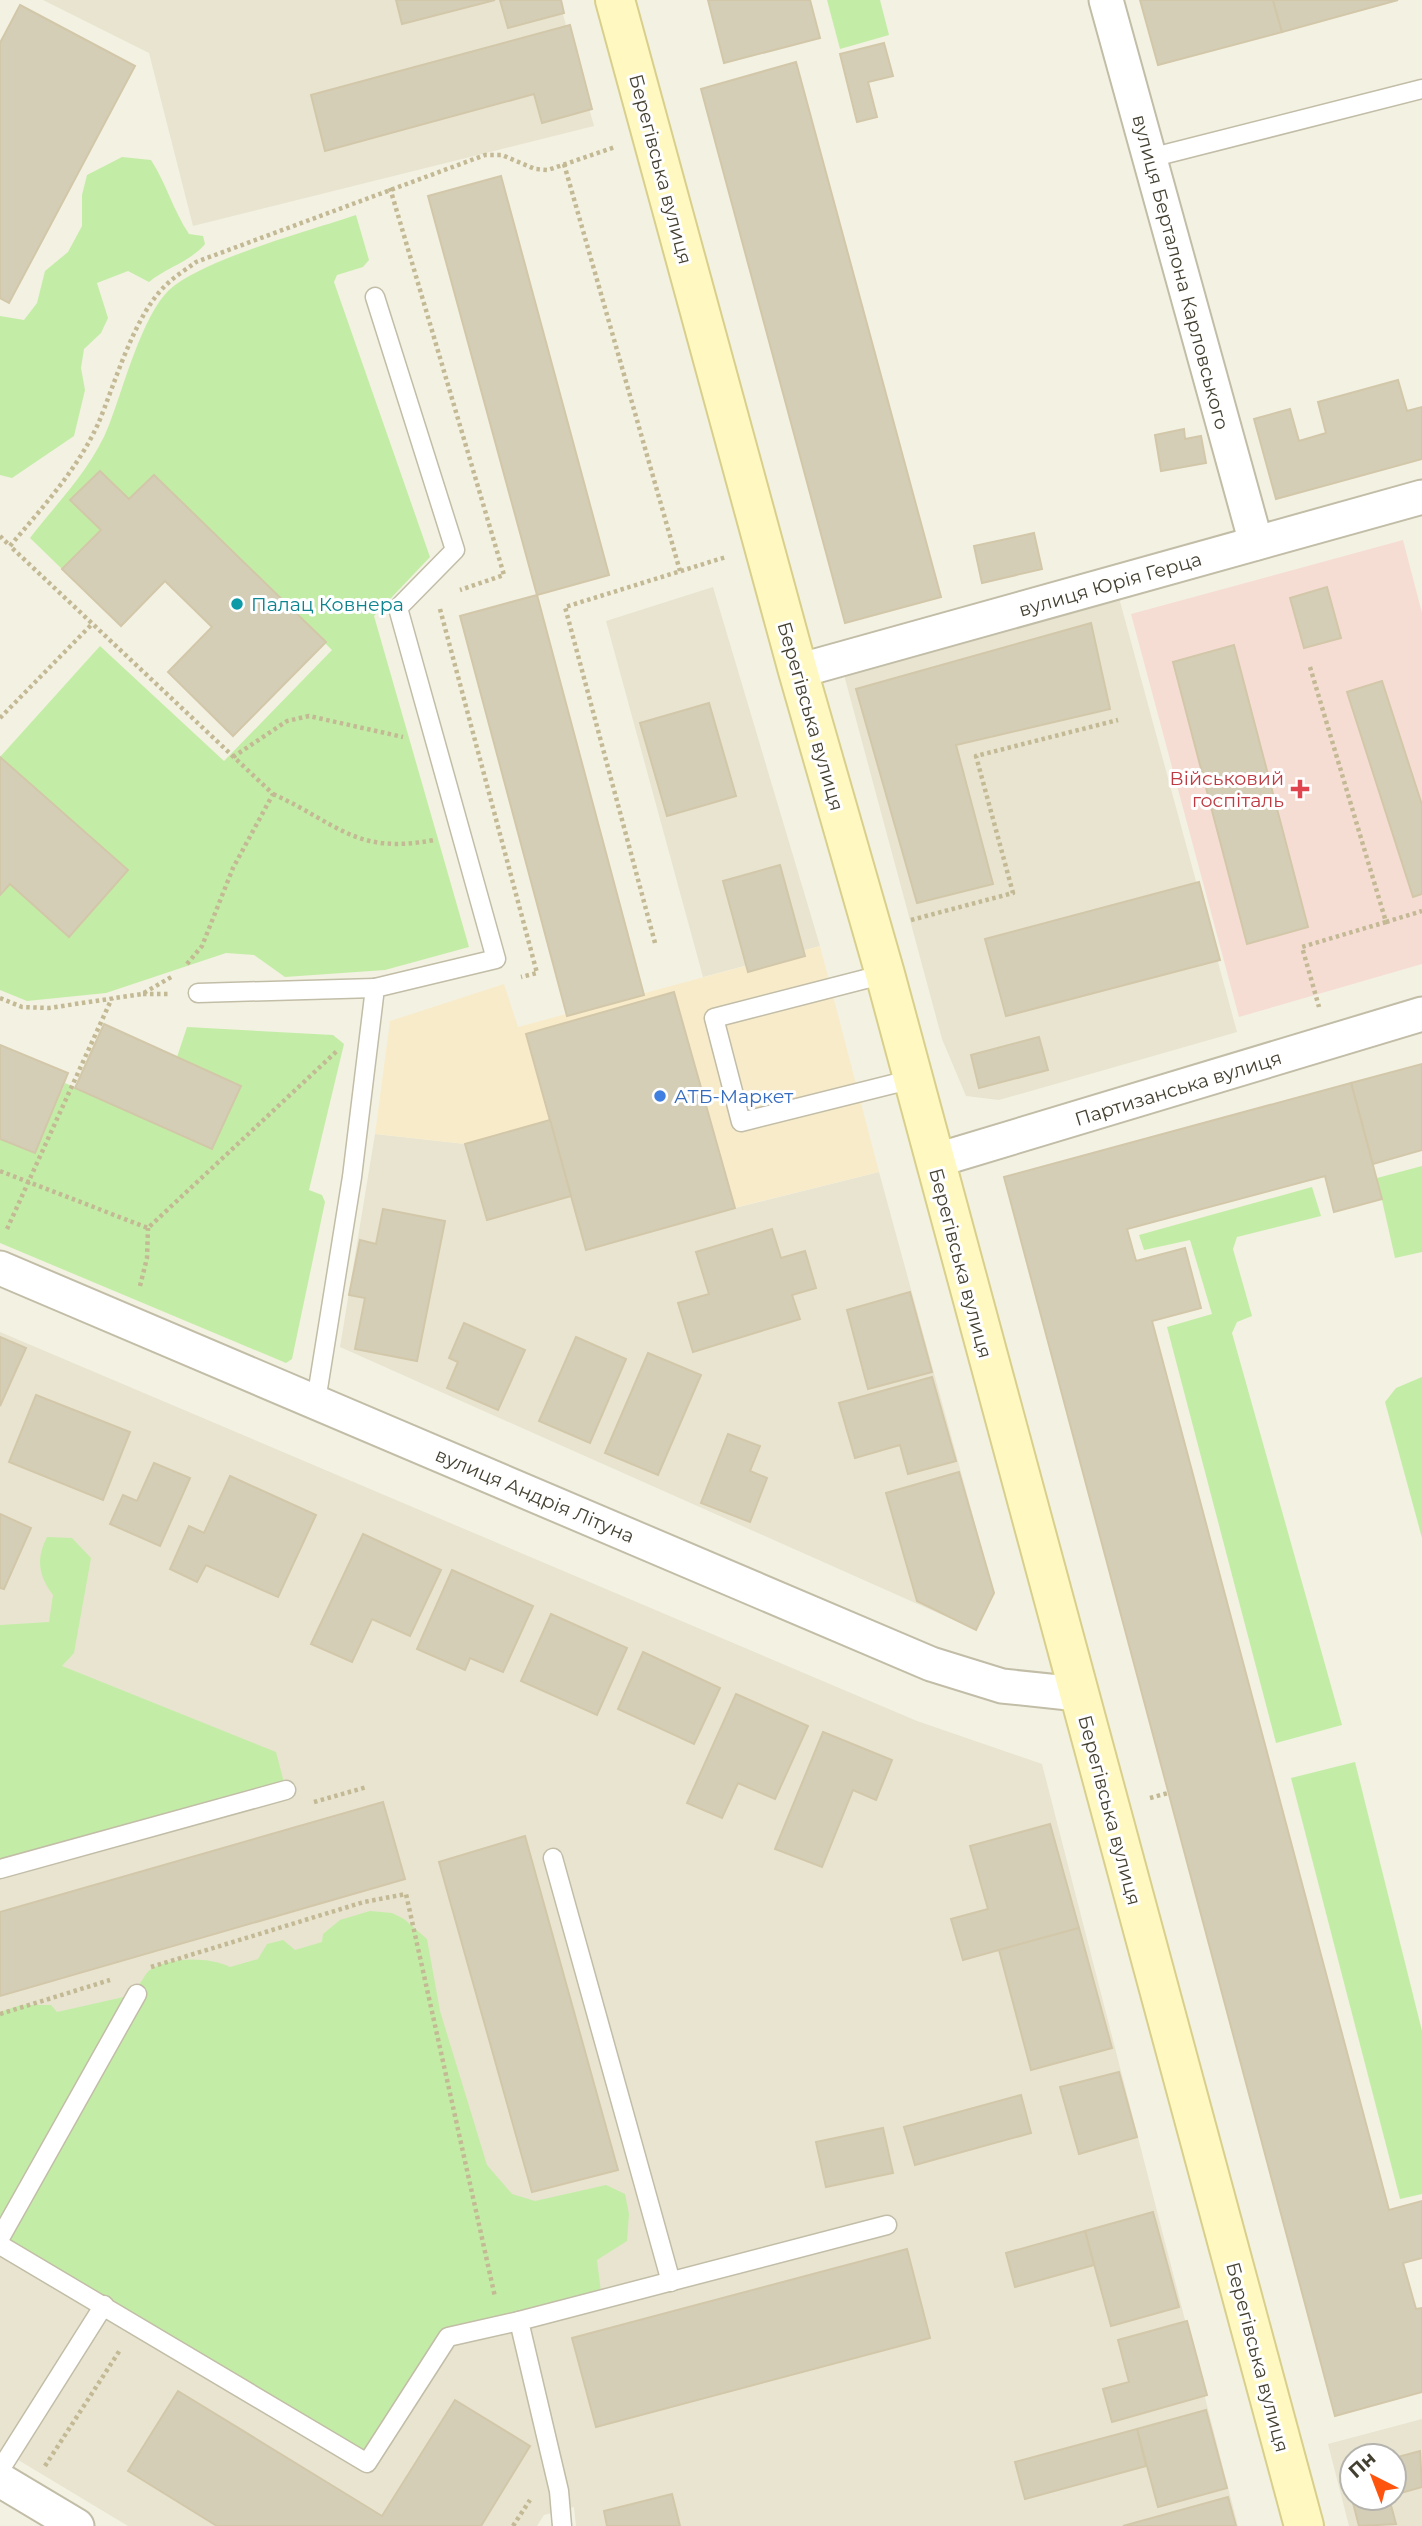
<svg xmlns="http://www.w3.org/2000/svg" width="1422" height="2526" viewBox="0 0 1422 2526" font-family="Montserrat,sans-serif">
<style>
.residential{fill:#e8e4d0;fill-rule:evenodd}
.commercial{fill:#f8ebca}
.medical{fill:#f6ddd4}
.green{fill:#c3eda6}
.building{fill:#d5ceb7;stroke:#d2c7a9;stroke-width:2}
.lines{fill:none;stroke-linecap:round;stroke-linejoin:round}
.service-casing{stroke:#c2bda7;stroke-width:21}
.minor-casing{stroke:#c2bda7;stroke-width:37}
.secondary-casing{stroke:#d8cf8c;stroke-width:42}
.path{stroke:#c3b994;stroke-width:4.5;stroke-dasharray:3.5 3.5;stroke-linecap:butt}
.service{stroke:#fff;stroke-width:18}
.minor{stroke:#fff;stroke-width:33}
.secondary{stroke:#fff9c1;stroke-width:38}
.culture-dot{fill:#0f9aa8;stroke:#fff;stroke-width:2.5}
.health-dot{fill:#e0444e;stroke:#fff;stroke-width:2.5}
.shop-dot{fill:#3f7fe0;stroke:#fff;stroke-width:2.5}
.labels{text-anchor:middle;stroke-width:6;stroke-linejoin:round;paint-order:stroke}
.street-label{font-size:19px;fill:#454132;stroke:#fff}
.culture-label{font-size:19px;fill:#0d838f;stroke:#fff;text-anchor:start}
.health-label{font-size:19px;fill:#be3a42;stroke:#fff;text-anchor:end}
.shop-label{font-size:19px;fill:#366cbe;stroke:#fff;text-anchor:start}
</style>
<rect width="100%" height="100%" fill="#f3f1e2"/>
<g class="residential">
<path d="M43,0H559L594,126L193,226L149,53Z"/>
<path d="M1115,583L1237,1032L999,1100L966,1096L942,1039L840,660Z"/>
<path d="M713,587L820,946L703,977L606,621Z"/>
<path d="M375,1134L465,1144L571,1196L735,1208L879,1172L994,1593L976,1630L340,1347Z"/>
<path d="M0,1332L917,1721L1042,1764L1238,2526H576L574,2507L544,2515L537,2526H128L0,2449Z"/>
<path d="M1422,2419V2526H1349L1328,2444ZM1352,2456H1394V2498H1352Z"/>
</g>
<path class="commercial" d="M820,946L879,1172L734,1208L571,1196L487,1220L465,1144L375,1134L390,1021L504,984L518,1027Z"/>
<path class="medical" d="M1403,540L1422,613V964L1239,1017L1131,614Z"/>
<g class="green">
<path d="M827,0H880L889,35L840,49Z"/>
<path d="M122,157L151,160C167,185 173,210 189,234L203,236L205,244C190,262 167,267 149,282L128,271L97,283L108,318L101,333L84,349L81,368L85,390L74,436L12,478L0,475V316L24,320L37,303L45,271L68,252L82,226V195L87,175Z"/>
<path d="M356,215L369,260L363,267L337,275L334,282L430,557L374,616L469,947L385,970L285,977L254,955L226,953L106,993L27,1001L0,990V895L10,884L69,937L128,870L0,757L100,646L224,761L332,650L154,475L129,499L100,471L71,500L101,530L62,569L30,538C57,503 93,467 109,425C123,389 142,316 169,290C203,259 309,231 356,215Z"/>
<path d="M187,1027L333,1035L344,1044L309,1190L322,1195L325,1202L292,1359L286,1363L0,1243V1139L35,1153L65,1083L212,1149L241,1086L177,1057Z"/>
<path d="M1422,1166V1252L1395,1258L1377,1178Z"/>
<path d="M1312,1187L1321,1216L1237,1237L1233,1249L1252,1316L1237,1322L1232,1333L1342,1725L1276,1743L1167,1327L1212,1314L1190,1240L1144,1250L1139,1235Z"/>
<path d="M1422,1377V1538L1385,1402L1396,1388Z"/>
<path d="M47,1537L72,1538L91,1558L74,1653L62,1666L276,1752L286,1790L0,1869V1625L49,1622L53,1595C38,1575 36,1558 47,1537Z"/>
<path d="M1355,1762L1422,2031V2194L1400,2199L1291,1778Z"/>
<path d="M370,1911L392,1913L404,1919L427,1939L440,2011L487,2165L512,2194L535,2201L606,2185L625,2194L629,2214L627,2241L597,2260L602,2300L448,2337L367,2463L0,2245V2012L21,2005H51L57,2012L137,1994L143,1992L140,1983C143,1980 146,1972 150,1970C171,1956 210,1957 230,1967L258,1959L267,1944L283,1940L295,1950L322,1942L323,1934L340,1920Z"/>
</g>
<g class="building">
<path d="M396,0H495L402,24Z"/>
<path d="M500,0H561L564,13L508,28Z"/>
<path d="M708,0H810L820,38L724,63Z"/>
<path d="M1140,0H1273L1282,32L1158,65Z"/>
<path d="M1273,0H1398L1282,32Z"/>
<path d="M20,5L135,66L9,303L0,298V43Z"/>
<path d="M570,25L592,109L542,123L534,94L325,151L311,95Z"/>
<path d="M884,43L893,76L868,82L877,117L857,122L840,54Z"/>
<path d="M796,62L941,597L845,623L701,89Z"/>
<path d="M501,176L609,575L537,595L428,196Z"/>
<path d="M1398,380L1407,411L1422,407V459L1276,499L1254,419L1290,409L1299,441L1326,433L1318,402Z"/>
<path d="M1184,429L1185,439L1201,436L1206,463L1161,471L1155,435Z"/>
<path d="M100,471L129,499L154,475L326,642L233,736L168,672L212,627L165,581L121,626L62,569L101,530L70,500Z"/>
<path d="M1034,533L1042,569L982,583L974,546Z"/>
<path d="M1327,587L1341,638L1304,648L1290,598Z"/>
<path d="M537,595L644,995L567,1016L460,616Z"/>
<path d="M1091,623L1110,709L956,745L993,884L917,903L856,689Z"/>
<path d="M1234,645L1308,927L1247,944L1173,662Z"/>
<path d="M1382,681L1422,805V894L1413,897L1347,692Z"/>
<path d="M709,703L736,796L667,816L640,723Z"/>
<path d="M0,757L128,870L69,937L10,884L0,895Z"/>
<path d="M780,865L805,956L748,972L723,881Z"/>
<path d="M1199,882L1220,960L1006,1016L985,939Z"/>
<path d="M674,992L735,1208L586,1250L526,1034Z"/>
<path d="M104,1024L241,1086L212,1149L75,1088Z"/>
<path d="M1039,1037L1048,1070L979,1088L971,1055Z"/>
<path d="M0,1045L68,1073L35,1153L0,1139Z"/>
<path d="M1422,1064V1150L1373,1164L1351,1083Z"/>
<path d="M1351,1083L1382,1199L1334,1212L1325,1176L1127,1229L1136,1261L1185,1248L1201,1308L1152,1321L1389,2210L1422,2201V2258L1403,2263L1416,2309L1422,2308V2392L1335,2416L1004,1177Z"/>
<path d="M550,1120L571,1196L487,1220L465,1144Z"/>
<path d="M383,1209L445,1221L417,1361L355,1349L365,1298L349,1295L360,1240L376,1244Z"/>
<path d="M772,1229L781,1258L805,1251L816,1288L792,1295L800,1319L693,1352L678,1303L709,1294L696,1252Z"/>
<path d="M910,1292L932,1372L868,1389L847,1310Z"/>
<path d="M464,1323L525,1350L498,1410L447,1388L458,1362L449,1358Z"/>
<path d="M0,1337L26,1348L0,1406Z"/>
<path d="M576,1337L626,1359L590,1443L539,1421Z"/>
<path d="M648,1353L701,1375L658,1475L605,1453Z"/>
<path d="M932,1377L956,1461L908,1474L900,1445L855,1458L839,1403Z"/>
<path d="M36,1395L130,1432L103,1500L9,1462Z"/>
<path d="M728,1434L760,1446L750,1471L767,1478L750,1522L701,1503Z"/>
<path d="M154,1463L190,1478L160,1546L110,1524L123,1495L137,1501Z"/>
<path d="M959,1472L994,1593L976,1630L917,1601L886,1493Z"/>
<path d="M230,1476L316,1515L278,1597L206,1565L197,1582L170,1569L189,1526L204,1533Z"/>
<path d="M0,1514L31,1528L4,1589L0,1588Z"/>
<path d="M363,1534L441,1570L410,1636L372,1619L352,1662L311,1644Z"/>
<path d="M452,1570L533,1606L503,1672L470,1658L465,1670L417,1649Z"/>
<path d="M551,1614L627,1648L597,1715L521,1681Z"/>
<path d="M643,1652L720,1688L694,1744L618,1709Z"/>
<path d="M736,1694L808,1726L775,1799L738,1783L722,1818L687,1803Z"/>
<path d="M823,1732L892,1760L876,1800L853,1790L822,1867L775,1849Z"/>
<path d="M383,1802L405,1879L0,1996V1912Z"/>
<path d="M1050,1824L1079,1928L963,1960L951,1919L988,1909L970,1846Z"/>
<path d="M525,1836L618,2170L532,2192L439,1862Z"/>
<path d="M1079,1928L1112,2048L1031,2070L999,1950Z"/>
<path d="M1119,2072L1137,2137L1079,2154L1060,2087Z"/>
<path d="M1021,2095L1031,2133L915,2165L904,2127Z"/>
<path d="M883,2128L893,2173L826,2187L816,2142Z"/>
<path d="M1153,2212L1179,2307L1111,2326L1085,2231Z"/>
<path d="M1085,2231L1094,2265L1015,2287L1006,2253Z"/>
<path d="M907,2249L930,2338L596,2427L572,2338Z"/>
<path d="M1187,2321L1207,2395L1112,2422L1103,2389L1129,2382L1118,2340Z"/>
<path d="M178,2391L382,2516L455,2400L530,2446L481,2526H217L128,2471Z"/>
<path d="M1206,2410L1227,2488L1158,2507L1137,2429Z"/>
<path d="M1137,2429L1146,2466L1025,2499L1015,2462Z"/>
<path d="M1420,2451L1422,2487L1394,2495V2458Z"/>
<path d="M1352,2470V2498H1389L1396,2524L1359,2526L1345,2472Z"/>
<path d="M672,2494L680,2526H607L604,2511Z"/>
<path d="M1228,2497L1236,2526H1123Z"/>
</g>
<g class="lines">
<defs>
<g id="service">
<path d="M1150,158L1422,89"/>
<path d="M885,974L714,1018L741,1122L913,1079"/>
<path d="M198,993L375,988"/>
<path d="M316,1401L352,1177L375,988L496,959L398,608L455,550L375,297"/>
<path d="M553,1858L671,2282"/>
<path d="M0,1869L286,1790"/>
<path d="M0,2238L137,1994"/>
<path d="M0,2245L367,2463L448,2337L519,2321"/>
<path d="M0,2470L104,2305"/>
<path d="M562,2526L559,2491L519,2321L887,2225"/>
</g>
<g id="minor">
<path d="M1106,0L1256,543"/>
<path d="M798,671L1422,497"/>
<path d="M934,1161L1422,1014"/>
<path d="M0,1268L931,1664L1002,1686L1078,1694"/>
<path d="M0,2480L77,2526"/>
</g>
<path id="secondary" d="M615,0L798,671L885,974L1304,2526"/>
</defs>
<use href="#service" class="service-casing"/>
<use href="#minor" class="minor-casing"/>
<use href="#secondary" class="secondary-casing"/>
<g class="path">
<path d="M564,164L680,571"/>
<path d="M390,188L504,575L460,590"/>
<path d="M0,536L10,546"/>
<path d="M440,609L537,973L521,977"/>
<path d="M1310,667L1386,922L1302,947L1319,1007"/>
<path d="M0,718L92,624"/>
<path d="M233,757L287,721L309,716L403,737"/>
<path d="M273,794C339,824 355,855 434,840"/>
<path d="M911,920L1013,893L976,756L1118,720"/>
<path d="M1386,922L1422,911"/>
<path d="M655,943L565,607L726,557"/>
<path d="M187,964L202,946L233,868L273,794L10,546C42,508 77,470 98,424C115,384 134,315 166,285C175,276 187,269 196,262L485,155H502L535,169L548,170L615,147"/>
<path d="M143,994H170"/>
<path d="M0,998L22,1007L49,1008L142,994L173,976"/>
<path d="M0,1171L148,1228L338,1050"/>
<path d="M7,1229L112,998"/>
<path d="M140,1286L147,1258L148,1228"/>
<path d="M1150,1798L1168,1793"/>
<path d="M314,1802L367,1787"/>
<path d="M151,1967L364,1902L406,1894L495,2297"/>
<path d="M0,2014L110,1980"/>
<path d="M45,2466L120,2350"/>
<path d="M513,2526L530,2500"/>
</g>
<use href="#service" class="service"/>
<use href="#minor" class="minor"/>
<use href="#secondary" class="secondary"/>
</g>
<circle class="culture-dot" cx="237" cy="604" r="7"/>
<path class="health-dot" d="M1296.5 778.5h7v7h7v7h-7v7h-7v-7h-7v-7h7z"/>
<circle class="shop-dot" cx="660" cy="1096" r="7"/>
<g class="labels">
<g class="street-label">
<text transform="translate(661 169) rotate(75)" y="7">Берегівська вулиця</text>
<text transform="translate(1181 272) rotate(75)" y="7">вулиця Берталона Карловського</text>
<text transform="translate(1110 584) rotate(-16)" y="7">вулиця Юрія Герца</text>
<text transform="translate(811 716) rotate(74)" y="7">Берегівська вулиця</text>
<text transform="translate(1178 1088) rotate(-17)" y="7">Партизанська вулиця</text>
<text transform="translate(961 1263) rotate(75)" y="7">Берегівська вулиця</text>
<text transform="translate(535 1495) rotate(23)" y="7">вулиця Андрія Літуна</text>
<text transform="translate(1110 1810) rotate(75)" y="7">Берегівська вулиця</text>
<text transform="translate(1258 2357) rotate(75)" y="7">Берегівська вулиця</text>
</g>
<g class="culture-label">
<text x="251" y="611">Палац Ковнера</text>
</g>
<g class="health-label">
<text x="1284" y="785">Військовий<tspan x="1284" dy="22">госпіталь</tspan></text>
</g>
<g class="shop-label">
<text x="674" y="1103">АТБ-Маркет</text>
</g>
</g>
<g transform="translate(1373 2477) rotate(318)"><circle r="33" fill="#ffffff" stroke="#b5b3ad" stroke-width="2"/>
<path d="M0-5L12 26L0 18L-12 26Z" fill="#ff540e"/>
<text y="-10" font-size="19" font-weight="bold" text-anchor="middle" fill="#454132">Пн</text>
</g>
</svg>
